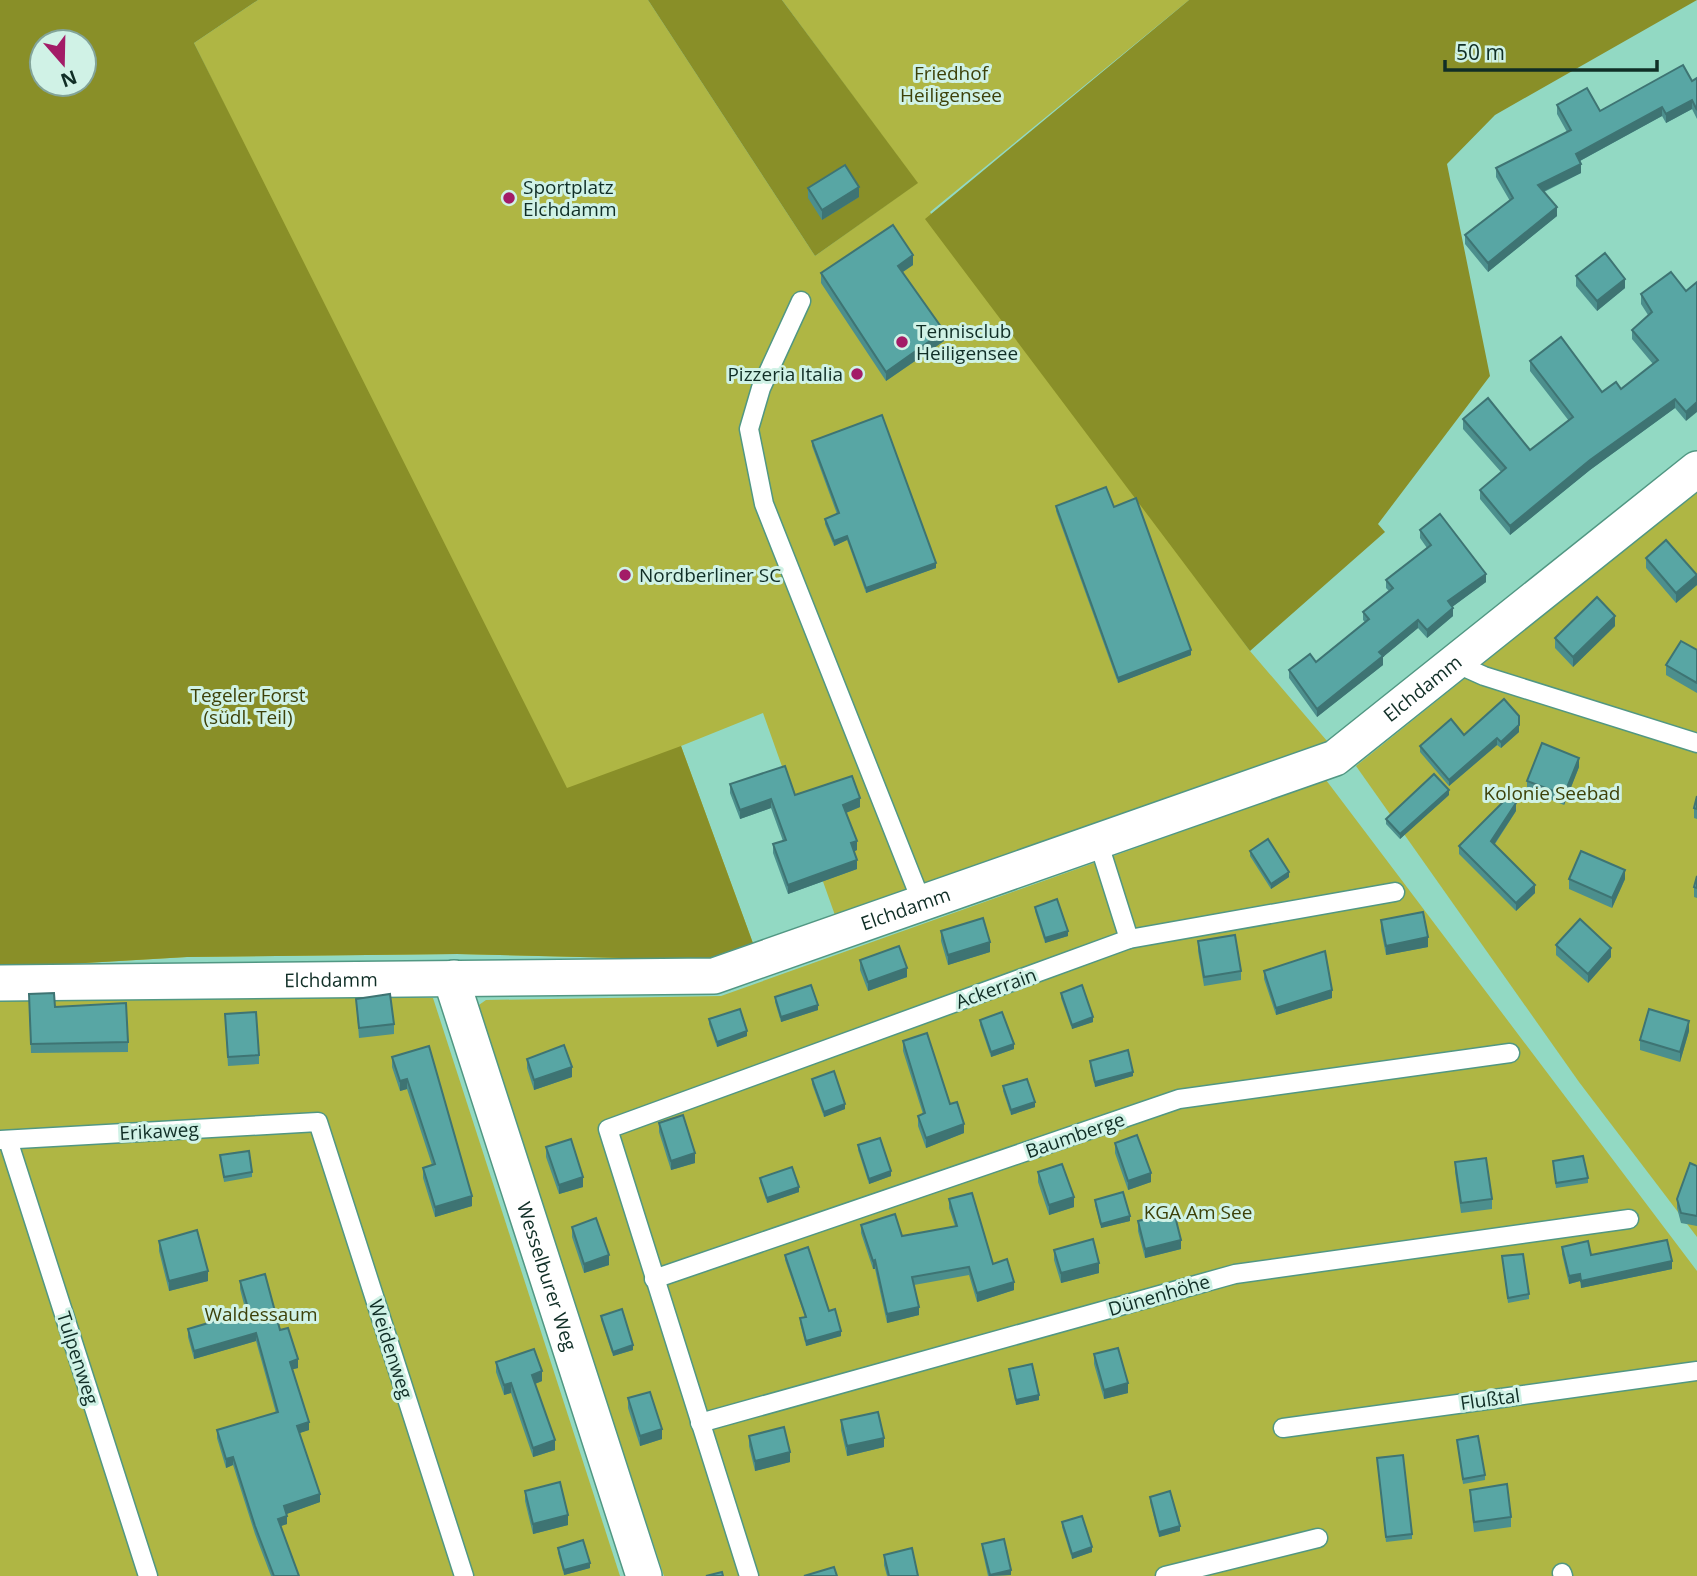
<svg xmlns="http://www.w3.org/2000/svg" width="1697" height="1576" viewBox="0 0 1697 1576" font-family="'Open Sans',sans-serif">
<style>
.green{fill:#afb644;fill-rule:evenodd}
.forest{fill:#898f28;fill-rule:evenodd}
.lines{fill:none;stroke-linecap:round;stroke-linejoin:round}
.lane-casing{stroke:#519783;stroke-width:21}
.street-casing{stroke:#519783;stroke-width:38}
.lane{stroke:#fff;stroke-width:18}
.street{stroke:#fff;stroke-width:35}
.wall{fill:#4c8f8d}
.shaded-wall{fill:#3e7473}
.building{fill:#58a6a4;stroke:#3e7473;stroke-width:2}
.poi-dot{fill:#a31c67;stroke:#d0f2e6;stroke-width:2.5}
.labels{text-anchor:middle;stroke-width:6;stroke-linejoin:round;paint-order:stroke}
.park-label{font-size:19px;fill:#3d4109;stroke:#d0f2e6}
.poi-label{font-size:19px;fill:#102e26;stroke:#d0f2e6;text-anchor:start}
.street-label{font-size:19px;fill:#102e26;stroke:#d0f2e6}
</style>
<rect width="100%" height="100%" fill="#92d9c3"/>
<g class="green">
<path d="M0,0L172,3L245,147L194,43L258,0H648L815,256L917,183L782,0H1189L930,212L1250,651L1333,748L836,918L763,713L681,746L754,946L704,960L457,954L187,957L0,968ZM42,42H84V84H42Z"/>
<path d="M1697,491V1237L1579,1082L1356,766Z"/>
<path d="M1326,780L1697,1271V1576H664L476,1007L486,1000L721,996Z"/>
<path d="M266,993L433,998L620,1576H0V999Z"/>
</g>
<g class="forest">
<path d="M0,0H258L194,43L567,788L681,746L754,946L704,960L457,954L187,957L0,968ZM42,42H84V84H42Z"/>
<path d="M648,0H782L918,183L815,256Z"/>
<path d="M1189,0H1697L1495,115L1447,164L1490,376L1378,524L1385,532L1250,651L925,219Z"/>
</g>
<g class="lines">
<defs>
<g id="lane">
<path d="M801,301L761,388L749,429L764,504L922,903"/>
<path d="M1455,663L1484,676L1697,743"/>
<path d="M1098,841L1129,939"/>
<path d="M0,1140L318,1122L464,1576"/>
<path d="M8,1140L148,1576"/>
<path d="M654,1279L1179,1099L1510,1053"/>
<path d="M700,1423L1235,1274L1629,1219"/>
<path d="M1283,1428L1697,1371"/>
<path d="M1562,1573L1563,1576"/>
<path d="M749,1576L608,1129L1129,939L1395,892"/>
<path d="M1165,1576L1318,1538"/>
</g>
<g id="street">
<path id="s1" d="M454,978V988L644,1576"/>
<path id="s2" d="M0,983L714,976L1335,758L1697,469"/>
</g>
</defs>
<use href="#lane" class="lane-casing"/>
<use href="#street" class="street-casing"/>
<use href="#lane" class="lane"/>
<use href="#street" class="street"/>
</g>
<g class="wall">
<path d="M1697,78V119L1692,109L1666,123L1662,116L1580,161L1581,173L1544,192L1557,216L1488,272L1465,244V235L1510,201L1496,177V168L1567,132L1557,114V105L1600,111L1692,81Z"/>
<path d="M808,188L859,197L822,220L808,198Z"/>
<path d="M913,265L903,272L944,341L886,381L821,283V273Z"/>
<path d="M1576,276L1625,288L1597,311L1576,286Z"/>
<path d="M1686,291V421L1675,408L1590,470L1510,535L1480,499V490L1501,472L1463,429V419L1530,450L1569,421L1530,371V361L1602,392L1621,389L1653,364L1632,339V330L1648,315L1641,304V294Z"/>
<path d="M812,441L936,568L866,593L847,540L834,546L825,524V519L837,514L812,446Z"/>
<path d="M1056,506L1114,507L1191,655L1118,683L1056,511Z"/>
<path d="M1420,530L1486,582L1452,607L1453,616L1427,638L1418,628L1383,657V665L1317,717L1289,678V670L1316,662L1365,622L1363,620V612L1389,591L1386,588V580L1427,548L1420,538Z"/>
<path d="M1646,558L1697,585L1676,603L1646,568Z"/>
<path d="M1615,626L1573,667L1555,648V638Z"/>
<path d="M1697,650V693L1666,675V665Z"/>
<path d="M1519,732L1501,748L1497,745L1449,786L1420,752V746L1464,735Z"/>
<path d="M1579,767L1564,805L1527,790V781Z"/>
<path d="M730,784L860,807L846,813L857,850L854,851L857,869L788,894L773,853V844L783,841L771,808L740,819L730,793Z"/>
<path d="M1449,795L1400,839L1386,824V819Z"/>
<path d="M1697,796V819L1694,818V808Z"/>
<path d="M1516,811L1495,844L1535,893L1516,911L1459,854V846Z"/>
<path d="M1250,851L1289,877L1271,889L1250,856Z"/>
<path d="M1697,876V898L1694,897V887Z"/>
<path d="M1569,879H1625L1612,908L1569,889Z"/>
<path d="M1035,907L1068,936L1045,943L1035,911Z"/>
<path d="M1381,920L1428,947L1386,955L1381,930Z"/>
<path d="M941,931L990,952L948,965L941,941Z"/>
<path d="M1198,941L1241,971V980L1204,986L1198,951Z"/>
<path d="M1556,945L1611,957L1588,983L1556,955Z"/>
<path d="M860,960L907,977L868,991L860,970Z"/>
<path d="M1264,971L1332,998L1276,1015L1264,979Z"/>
<path d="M1061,993L1093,1022L1072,1029L1061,998Z"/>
<path d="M775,997L818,1010L781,1022L775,1002Z"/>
<path d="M356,999L394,1024V1034L359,1038Z"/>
<path d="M29,1003L55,1007L128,1042V1052L31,1053Z"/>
<path d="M225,1014L259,1055V1064L228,1066Z"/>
<path d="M709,1019L747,1036L717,1047L709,1024Z"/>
<path d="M980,1020L1014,1049L991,1057L980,1025Z"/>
<path d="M1689,1031L1680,1062L1640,1050V1040Z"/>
<path d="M903,1041L950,1104L964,1133L926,1148L918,1126V1116L923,1114L903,1051Z"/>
<path d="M429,1046L472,1206L435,1217L423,1178V1168L432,1165L407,1089L400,1091L392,1067V1057Z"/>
<path d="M527,1059L572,1077L534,1090L527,1068Z"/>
<path d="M1090,1061L1133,1076L1095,1087L1090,1066Z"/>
<path d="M812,1079L845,1109L824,1117L812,1084Z"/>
<path d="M1003,1086L1035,1107L1011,1115L1003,1091Z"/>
<path d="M659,1123L695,1163L671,1170L659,1132Z"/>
<path d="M1115,1143L1151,1182L1128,1190L1115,1153Z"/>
<path d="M858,1145L891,1176L869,1184L858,1150Z"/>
<path d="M546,1147L583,1187L559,1194L546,1157Z"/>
<path d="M220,1155L252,1172V1177L224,1182Z"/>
<path d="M1553,1161L1588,1178V1183L1556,1188Z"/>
<path d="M1455,1162L1492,1199V1209L1461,1213L1455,1172Z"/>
<path d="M1697,1166V1226L1681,1223L1677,1208V1199Z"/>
<path d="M1038,1172L1074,1207L1049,1215L1038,1182Z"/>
<path d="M760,1178L799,1192L767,1203L760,1182Z"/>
<path d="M949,1199L993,1264L1014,1290L977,1302L969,1275L914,1285L919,1315L887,1323L875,1269H873L861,1233V1225L902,1236L955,1226L949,1208Z"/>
<path d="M1095,1200L1130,1221L1101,1228L1095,1205Z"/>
<path d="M1138,1221L1181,1249L1145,1258L1138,1231Z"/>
<path d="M572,1227L609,1265L584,1273L572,1237Z"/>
<path d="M159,1241L208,1281L169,1291L159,1251Z"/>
<path d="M1562,1247L1591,1255L1672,1269L1581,1288L1580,1281L1569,1284L1562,1254Z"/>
<path d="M1054,1250L1099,1273L1061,1283L1054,1260Z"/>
<path d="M785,1255L841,1336L806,1346L800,1323V1318L805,1317L785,1260Z"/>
<path d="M1502,1256L1529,1294V1299L1508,1303Z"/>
<path d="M240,1281L280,1330L298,1368L292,1369L309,1430L299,1433L320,1502L286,1514L287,1524L281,1526L299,1576H271L255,1534L233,1465L226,1468L217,1438V1430L276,1413L256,1341L194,1359L188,1337V1329L246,1312L240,1289Z"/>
<path d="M601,1316L633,1350L613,1356L601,1320Z"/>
<path d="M1094,1354L1128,1393L1104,1399L1094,1364Z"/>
<path d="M496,1362L542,1381L535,1384L555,1450L533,1457L511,1393L504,1395L496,1372Z"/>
<path d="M1009,1369L1039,1400L1016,1405L1009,1374Z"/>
<path d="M628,1398L662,1439L640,1446L628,1408Z"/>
<path d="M841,1420L884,1447L847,1456L841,1430Z"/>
<path d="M749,1436L790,1462L755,1471L749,1446Z"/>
<path d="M1457,1440L1485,1475V1480L1463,1484Z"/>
<path d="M1377,1458L1412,1534V1539L1386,1542Z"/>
<path d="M1470,1490L1511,1517V1527L1474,1532L1470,1499Z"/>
<path d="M525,1491L568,1525L533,1534L525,1501Z"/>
<path d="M1150,1497L1180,1531L1159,1537L1150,1502Z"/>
<path d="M1062,1522L1092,1552L1072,1559L1062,1527Z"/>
<path d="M982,1544L1011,1575L988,1576L982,1549Z"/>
<path d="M558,1548L590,1568L564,1575L558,1553Z"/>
<path d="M884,1555L918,1576H887L884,1565Z"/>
</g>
<g class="shaded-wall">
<path d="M1692,100V109L1666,123V114Z"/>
<path d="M1662,107V116L1576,163V154Z"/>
<path d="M1581,164V173L1538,194V185Z"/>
<path d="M859,187V197L822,220V210Z"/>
<path d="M1557,207V216L1488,272V263Z"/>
<path d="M913,255V265L898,275V266Z"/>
<path d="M1625,279V288L1597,311V301Z"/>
<path d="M944,331V341L886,381V372Z"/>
<path d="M1675,399V408L1590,470L1510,535V526L1590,460Z"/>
<path d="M1697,402V412L1686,421V412Z"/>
<path d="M847,536V540L834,546V541Z"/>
<path d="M936,563V568L866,593V588Z"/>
<path d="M1486,574V582L1448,610V601Z"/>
<path d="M1697,575V585L1676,603V593Z"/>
<path d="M1453,608V616L1427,638V630Z"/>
<path d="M1615,616V626L1573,667V657Z"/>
<path d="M1418,620V628L1383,657V665L1317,717V709L1379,652Z"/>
<path d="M1191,650V655L1118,683V678Z"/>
<path d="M1519,725V732L1501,748V742Z"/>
<path d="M1497,738V745L1449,786V780Z"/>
<path d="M1579,758V767L1564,805V795Z"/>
<path d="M1449,790V795L1400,839V834Z"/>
<path d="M860,798V807L843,814V805Z"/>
<path d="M771,799V808L740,819V810Z"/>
<path d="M1516,803V811L1491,849V841Z"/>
<path d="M857,841V850L851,853V843Z"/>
<path d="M857,860V869L788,894V885Z"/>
<path d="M1625,870V879L1612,908V898Z"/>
<path d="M1289,872V877L1271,889V884Z"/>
<path d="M1535,885V893L1516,911V903Z"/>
<path d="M1068,931V936L1045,943V938Z"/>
<path d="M1428,937V947L1386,955V946Z"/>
<path d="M990,942V952L948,965V955Z"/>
<path d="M1611,948V957L1588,983V974Z"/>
<path d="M907,968V977L868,991V982Z"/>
<path d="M1332,990V998L1276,1015V1008Z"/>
<path d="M818,1005V1010L781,1022V1017Z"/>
<path d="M1093,1017V1022L1072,1029V1025Z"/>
<path d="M1689,1021V1031L1680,1062V1052Z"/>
<path d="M747,1031V1036L717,1047V1042Z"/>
<path d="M1014,1044V1049L991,1057V1052Z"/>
<path d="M572,1067V1077L534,1090V1080Z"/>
<path d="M1133,1072V1076L1095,1087V1082Z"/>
<path d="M407,1079V1089L400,1091V1081Z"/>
<path d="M1035,1102V1107L1011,1115V1110Z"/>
<path d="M845,1104V1109L824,1117V1112Z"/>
<path d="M964,1124V1133L926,1148V1138Z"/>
<path d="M695,1153V1163L671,1170V1161Z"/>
<path d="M891,1171V1176L869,1184V1179Z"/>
<path d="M1151,1173V1182L1128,1190V1181Z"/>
<path d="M583,1177V1187L559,1194V1185Z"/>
<path d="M799,1187V1192L767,1203V1198Z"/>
<path d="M472,1196V1206L435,1217V1207Z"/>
<path d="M1074,1197V1207L1049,1215V1205Z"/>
<path d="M1130,1216V1221L1101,1228V1224Z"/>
<path d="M1181,1240V1249L1145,1258V1249Z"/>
<path d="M609,1255V1265L584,1273V1264Z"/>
<path d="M875,1260V1269H873V1261Z"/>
<path d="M1672,1261V1269L1581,1288V1281Z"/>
<path d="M1099,1263V1273L1061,1283V1273Z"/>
<path d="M208,1271V1281L169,1291V1281Z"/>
<path d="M1580,1274V1281L1569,1284V1276Z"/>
<path d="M1014,1282V1290L977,1302V1293Z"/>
<path d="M919,1307V1315L887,1323V1314Z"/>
<path d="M841,1331V1336L806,1346V1341Z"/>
<path d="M256,1333V1341L194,1359V1351Z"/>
<path d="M633,1345V1350L613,1356V1352Z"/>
<path d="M298,1359V1368L290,1370V1362Z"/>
<path d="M542,1371V1381L532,1385V1375Z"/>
<path d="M511,1383V1393L504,1395V1385Z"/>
<path d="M1128,1383V1393L1104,1399V1390Z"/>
<path d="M1039,1395V1400L1016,1405V1400Z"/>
<path d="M309,1422V1430L297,1434V1426Z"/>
<path d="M662,1429V1439L640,1446V1436Z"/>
<path d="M884,1438V1447L847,1456V1446Z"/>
<path d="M555,1440V1450L533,1457V1448Z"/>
<path d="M790,1452V1462L755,1471V1461Z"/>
<path d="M233,1457V1465L226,1468V1459Z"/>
<path d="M320,1494V1502L284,1515V1506Z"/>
<path d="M568,1515V1525L533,1534V1524Z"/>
<path d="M287,1516V1524L278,1527V1519Z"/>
<path d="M1180,1526V1531L1159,1537V1532Z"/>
<path d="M1092,1547V1552L1072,1559V1554Z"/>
<path d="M590,1563V1568L564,1575V1570Z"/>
<path d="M1011,1570V1575L990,1576V1575Z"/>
</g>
<g class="building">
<path d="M1683,65L1692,81L1697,78V110L1692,100L1666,114L1662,107L1576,154L1581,164L1538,185L1557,207L1488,263L1465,235L1513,198L1496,168L1571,130L1557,105L1587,88L1600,111Z"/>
<path d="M845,165L859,187L822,210L808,188Z"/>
<path d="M893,225L913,255L898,266L944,331L886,372L821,273Z"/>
<path d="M1605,253L1625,279L1597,301L1576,276Z"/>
<path d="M1671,272L1686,291L1697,282V402L1686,412L1675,399L1590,460L1510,526L1480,490L1506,468L1463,419L1488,398L1530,450L1573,417L1530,361L1561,337L1602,392L1616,382L1621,389L1658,360L1632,330L1652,312L1641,294Z"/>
<path d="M882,415L936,563L866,588L847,536L834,541L825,519L839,513L812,441Z"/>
<path d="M1106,487L1114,507L1136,498L1191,650L1118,678L1056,506Z"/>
<path d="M1440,514L1486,574L1448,601L1453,608L1427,630L1418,620L1379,652L1383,656L1317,709L1289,670L1310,654L1316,662L1369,619L1363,612L1393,588L1386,580L1431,545L1420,530Z"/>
<path d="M1666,540L1697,575L1676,593L1646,558Z"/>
<path d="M1597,597L1615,616L1573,657L1555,638Z"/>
<path d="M1681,641L1697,650V683L1666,665Z"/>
<path d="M1504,699L1519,716V725L1501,742L1497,738L1449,780L1420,746L1451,719L1464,735Z"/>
<path d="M1542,743L1579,758L1564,795L1527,781Z"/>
<path d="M785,766L795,795L852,776L860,798L843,805L857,841L851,843L857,860L788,885L773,844L786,840L771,799L740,810L730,784Z"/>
<path d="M1434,774L1449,790L1400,834L1386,819Z"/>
<path d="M1697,796V809L1694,808Z"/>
<path d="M1508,797L1516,803L1491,841L1535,885L1516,903L1459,846Z"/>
<path d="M1268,839L1289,872L1271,884L1250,851Z"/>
<path d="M1581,851L1625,870L1612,898L1569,879Z"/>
<path d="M1697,876V888L1694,887Z"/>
<path d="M1057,899L1068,931L1045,938L1035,907Z"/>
<path d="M1423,912L1428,937L1386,946L1381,920Z"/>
<path d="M983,918L990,942L948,955L941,931Z"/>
<path d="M1580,919L1611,948L1588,974L1556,945Z"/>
<path d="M1235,935L1241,971L1204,977L1198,941Z"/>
<path d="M899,946L907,968L868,982L860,960Z"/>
<path d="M1325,951L1332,990L1276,1008L1264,971Z"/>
<path d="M811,985L818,1005L781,1017L775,997Z"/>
<path d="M1082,985L1093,1017L1072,1025L1061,993Z"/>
<path d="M54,993L55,1007L126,1003L128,1042L31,1044L29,994Z"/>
<path d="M390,994L394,1024L359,1028L356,999Z"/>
<path d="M740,1009L747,1031L717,1042L709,1019Z"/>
<path d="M1649,1009L1689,1021L1680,1052L1640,1040Z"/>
<path d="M256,1012L259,1055L228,1057L225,1014Z"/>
<path d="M1002,1012L1014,1044L991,1052L980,1020Z"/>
<path d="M927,1033L950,1104L957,1102L964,1124L926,1138L918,1116L925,1113L903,1041Z"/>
<path d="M564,1045L572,1067L534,1080L527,1059Z"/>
<path d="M429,1046L472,1196L435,1207L423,1168L435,1164L407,1079L400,1081L392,1057Z"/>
<path d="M1128,1050L1133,1072L1095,1082L1090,1061Z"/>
<path d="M834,1071L845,1104L824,1112L812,1079Z"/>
<path d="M1027,1079L1035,1102L1011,1110L1003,1086Z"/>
<path d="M683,1115L695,1153L671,1161L659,1123Z"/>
<path d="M1137,1135L1151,1173L1128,1181L1115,1143Z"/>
<path d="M880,1138L891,1171L869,1179L858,1145Z"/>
<path d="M571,1139L583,1177L559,1185L546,1147Z"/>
<path d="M249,1151L252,1172L224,1177L220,1155Z"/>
<path d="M1583,1156L1588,1178L1556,1183L1553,1161Z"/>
<path d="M1486,1158L1492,1199L1461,1203L1455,1162Z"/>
<path d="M1690,1163L1697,1166V1216L1681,1213L1677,1199Z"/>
<path d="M1062,1164L1074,1197L1049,1205L1038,1172Z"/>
<path d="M792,1167L799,1187L767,1198L760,1178Z"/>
<path d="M1123,1192L1130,1216L1101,1224L1095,1200Z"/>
<path d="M972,1193L993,1264L1007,1259L1014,1282L977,1293L969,1267L912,1277L919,1307L887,1314L875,1260L873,1261L861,1225L895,1214L902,1236L957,1226L949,1199Z"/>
<path d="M1174,1212L1181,1240L1145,1249L1138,1221Z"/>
<path d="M596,1218L609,1255L584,1264L572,1227Z"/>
<path d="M197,1230L208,1271L169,1281L159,1241Z"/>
<path d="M1093,1239L1099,1263L1061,1273L1054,1250Z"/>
<path d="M1667,1240L1672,1261L1581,1281L1580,1274L1569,1276L1562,1247L1588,1241L1591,1255Z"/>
<path d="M808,1247L829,1311L835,1309L841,1331L806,1341L800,1318L806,1317L785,1255Z"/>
<path d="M1523,1254L1529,1294L1508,1298L1502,1256Z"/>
<path d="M265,1274L280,1330L288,1328L298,1359L290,1362L309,1422L297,1426L320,1494L284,1506L287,1516L278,1519L299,1576H274L255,1526L233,1457L226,1459L217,1430L278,1412L256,1333L194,1351L188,1329L249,1311L240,1281Z"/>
<path d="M622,1309L633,1345L613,1352L601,1316Z"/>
<path d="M1118,1348L1128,1383L1104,1390L1094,1354Z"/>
<path d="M534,1349L542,1371L532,1375L555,1440L533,1448L511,1383L504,1385L496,1362Z"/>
<path d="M1032,1364L1039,1395L1016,1400L1009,1369Z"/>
<path d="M650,1392L662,1429L640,1436L628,1398Z"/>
<path d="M878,1412L884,1438L847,1446L841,1420Z"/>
<path d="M784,1427L790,1452L755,1461L749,1436Z"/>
<path d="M1478,1436L1485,1475L1463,1479L1457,1440Z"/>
<path d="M1403,1455L1412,1534L1386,1537L1377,1458Z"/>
<path d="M560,1482L568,1515L533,1524L525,1491Z"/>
<path d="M1507,1484L1511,1517L1474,1522L1470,1490Z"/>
<path d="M1170,1491L1180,1526L1159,1532L1150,1497Z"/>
<path d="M1082,1516L1092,1547L1072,1554L1062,1522Z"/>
<path d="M1004,1539L1011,1570L990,1575L982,1544Z"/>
<path d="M583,1540L590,1563L564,1570L558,1548Z"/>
<path d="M912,1548L918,1576H889L884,1555Z"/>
<path d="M834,1567L837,1576H804Z"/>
<path d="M722,1572L723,1576H706Z"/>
</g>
<g class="poi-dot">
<circle cx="509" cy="198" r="7"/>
<circle cx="902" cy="342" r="7"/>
<circle cx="857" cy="374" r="7"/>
<circle cx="625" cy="575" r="7"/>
</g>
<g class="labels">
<g class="park-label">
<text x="951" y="80">Friedhof<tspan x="951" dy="22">Heiligensee</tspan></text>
<text x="248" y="702">Tegeler Forst<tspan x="248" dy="22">(südl. Teil)</tspan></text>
<text x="1552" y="800">Kolonie Seebad</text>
<text x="1198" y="1219">KGA Am See</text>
<text x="261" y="1321">Waldessaum</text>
</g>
<g class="poi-label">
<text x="523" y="194">Sportplatz<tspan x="523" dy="22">Elchdamm</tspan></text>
<text x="916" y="338">Tennisclub<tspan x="916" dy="22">Heiligensee</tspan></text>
<text x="843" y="381" text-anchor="end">Pizzeria Italia</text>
<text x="639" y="582">Nordberliner SC</text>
</g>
<g class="street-label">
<text dy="7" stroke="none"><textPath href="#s2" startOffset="1484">Elchdamm</textPath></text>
<text dy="7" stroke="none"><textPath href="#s2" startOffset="917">Elchdamm</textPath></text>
<text dy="7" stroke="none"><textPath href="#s2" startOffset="331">Elchdamm</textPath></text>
<text transform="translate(996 988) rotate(-20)" y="7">Ackerrain</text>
<text transform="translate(159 1131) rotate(-3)" y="7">Erikaweg</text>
<text transform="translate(1075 1135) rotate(-19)" y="7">Baumberge</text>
<text dy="7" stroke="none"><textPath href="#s1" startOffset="313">Wesselburer Weg</textPath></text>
<text transform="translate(1159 1295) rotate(-16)" y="7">Dünenhöhe</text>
<text transform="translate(391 1349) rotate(72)" y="7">Weidenweg</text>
<text transform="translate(78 1358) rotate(72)" y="7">Tulpenweg</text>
<text transform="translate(1490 1399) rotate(-8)" y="7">Flußtal</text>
</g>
</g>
<g transform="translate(63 63) rotate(160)"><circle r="33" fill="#d0f2e6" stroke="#83a499" stroke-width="2"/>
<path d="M0-5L12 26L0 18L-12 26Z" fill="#a31c67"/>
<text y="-10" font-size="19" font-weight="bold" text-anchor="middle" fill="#102e26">N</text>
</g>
<path d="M1445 60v10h212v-10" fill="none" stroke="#102e26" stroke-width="3.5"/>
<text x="1456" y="60" font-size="21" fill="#102e26" stroke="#d0f2e6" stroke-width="5" paint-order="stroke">50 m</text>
</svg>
